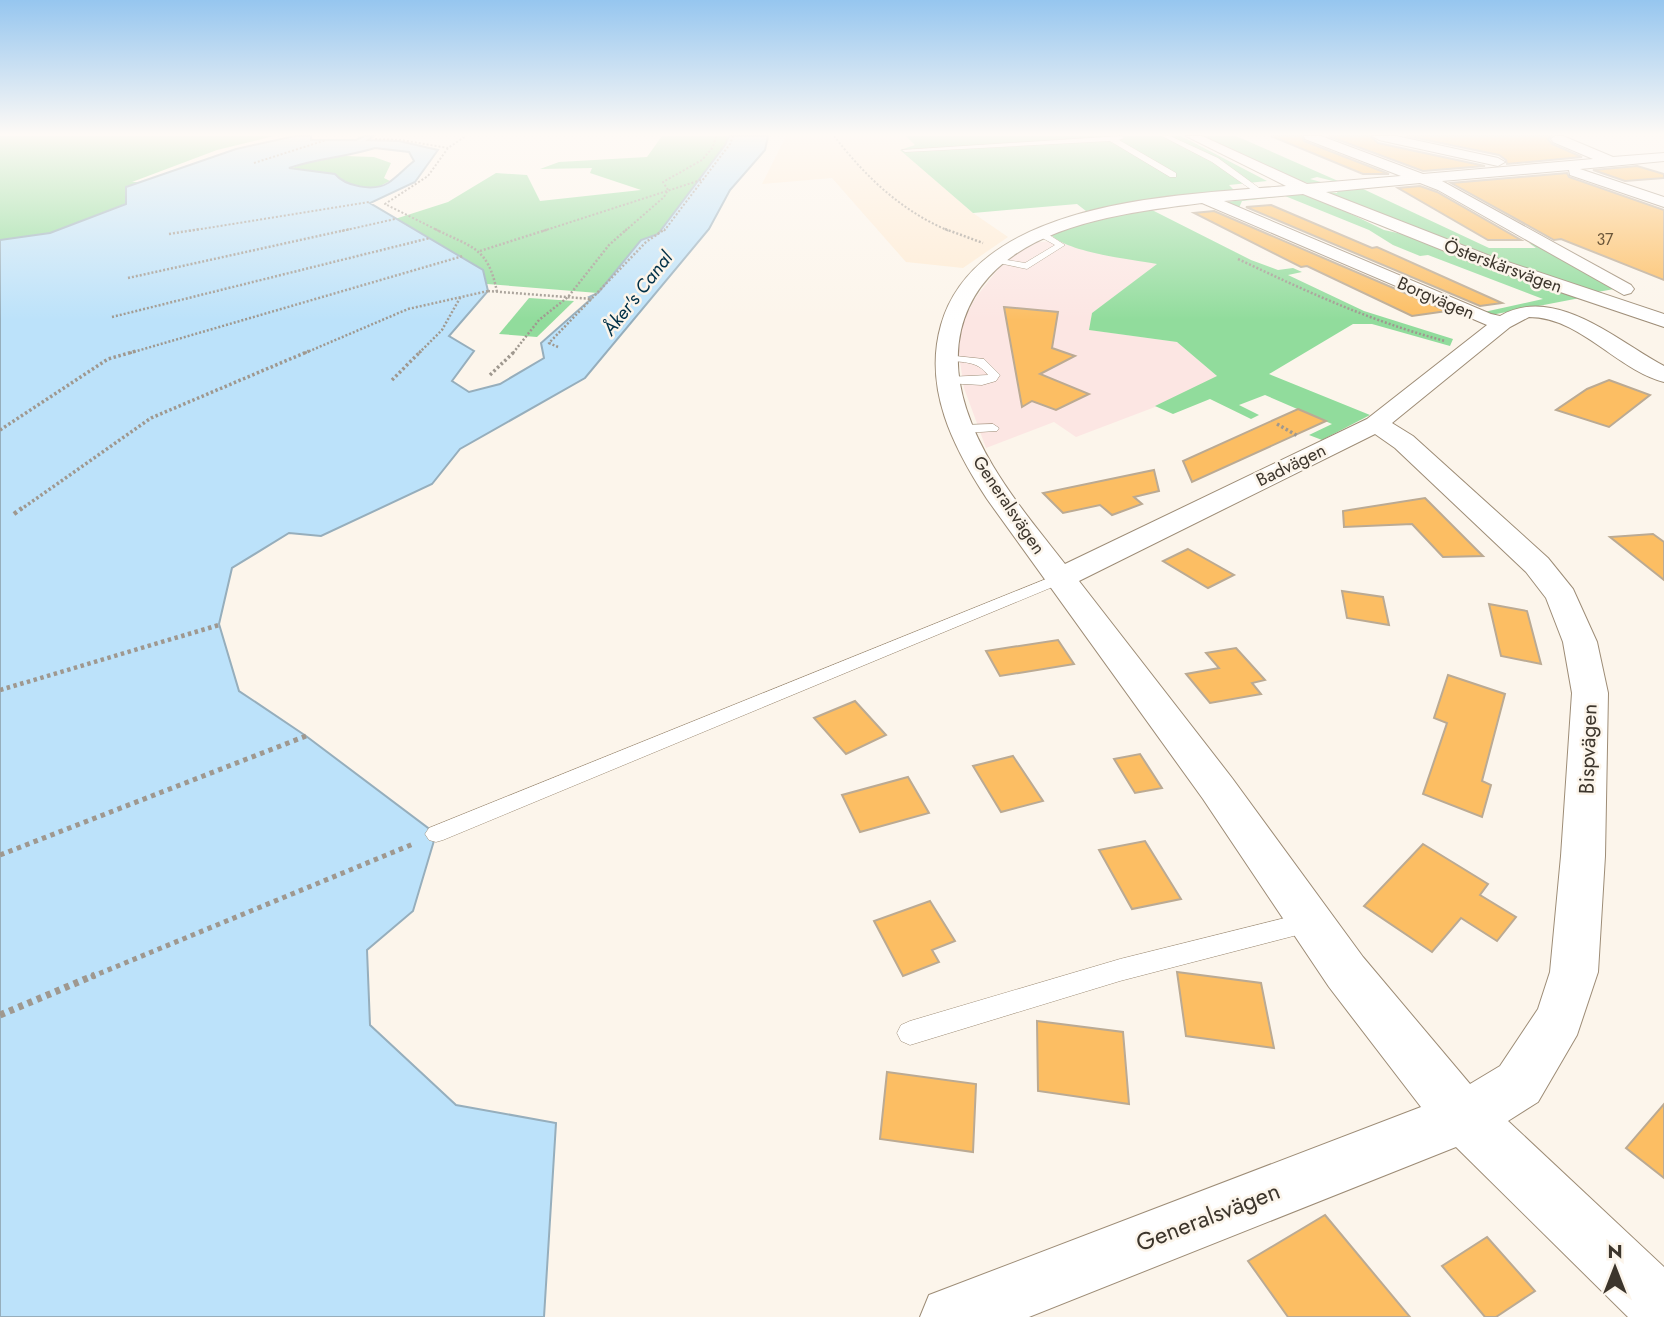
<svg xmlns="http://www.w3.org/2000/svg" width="1664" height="1317" viewBox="0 0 1664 1317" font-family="Jost,sans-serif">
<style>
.built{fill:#feebd3}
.education{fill:#fce6e3}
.green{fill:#91dc9c}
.water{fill:#bce2fa;stroke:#96aebc;stroke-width:2;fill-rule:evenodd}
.building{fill:#fcbe63;stroke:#bbaa93;stroke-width:2}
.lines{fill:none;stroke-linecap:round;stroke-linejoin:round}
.lane-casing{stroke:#9d8c76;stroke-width:1}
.street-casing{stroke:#9d8c76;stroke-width:2}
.path-far5{stroke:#9f988f;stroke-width:2;stroke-dasharray:2 2;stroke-linecap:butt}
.path-far4{stroke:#9f988f;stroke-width:2.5;stroke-dasharray:2 2;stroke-linecap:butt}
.path-far3{stroke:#9f988f;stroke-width:3.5;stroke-dasharray:2.5 2.5;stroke-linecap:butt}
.path-far2{stroke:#9f988f;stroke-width:4.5;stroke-dasharray:3.5 3.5;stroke-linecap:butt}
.path-far1{stroke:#9f988f;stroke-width:5;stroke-dasharray:4.5 4.5;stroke-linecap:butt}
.path{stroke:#9f988f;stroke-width:7;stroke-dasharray:5 5;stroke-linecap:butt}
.lane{fill:#fff;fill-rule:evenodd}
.street{fill:#fff;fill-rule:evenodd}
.path-bridge-far1{stroke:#9f988f;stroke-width:2;stroke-dasharray:2 2;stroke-linecap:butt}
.path-bridge{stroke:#9f988f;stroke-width:2.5;stroke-dasharray:2 2;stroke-linecap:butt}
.labels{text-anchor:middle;stroke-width:5;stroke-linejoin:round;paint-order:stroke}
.far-number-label{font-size:16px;fill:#6c573a}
.far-street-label{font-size:18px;fill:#3c352c;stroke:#fcf5eb}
.far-water-label{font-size:19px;font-style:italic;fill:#003047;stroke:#fcf5eb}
.street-label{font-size:21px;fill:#3c352c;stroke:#fcf5eb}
.near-street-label{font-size:24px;fill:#3c352c;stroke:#fcf5eb}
</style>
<rect width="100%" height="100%" fill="#fcf5eb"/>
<path class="built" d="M786,136H906L915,145L901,150L973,213L1008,237L963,268L906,262L832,178L762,184Z"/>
<path class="education" d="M1057,241L1158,264L1092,313L1090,330L1177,342L1218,377L1155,407L1076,437L1054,422L986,448L964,388L958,349L963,321L976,297L999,268L1019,252L1039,242Z"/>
<g class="green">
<path d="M0,136H274L217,150L132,182H139L126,187L127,203L50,233L0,240Z"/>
<path d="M662,136H729L725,145L658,235L641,240L598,293L487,284L483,270L395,219L448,202L496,173L527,175L540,201L641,190L590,173L592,168L540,169L559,162L647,157Z"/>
<path d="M906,136H1181L1267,181L1229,185L1235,191L1086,211L1077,204L973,213L900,150L915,145Z"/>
<path d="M1202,136H1236L1345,184L1317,177L1310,179L1335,186C1287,186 1244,157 1202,136Z"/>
<path d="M345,156L374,157L391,163L384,178L390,181L374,189L258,181L316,159Z"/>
<path d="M1361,188L1489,248H1536L1529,243L1534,244L1586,270L1590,276L1614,289L1592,293L1528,272L1321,191L1337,193L1338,190Z"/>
<path d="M1297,194L1316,197L1384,230L1411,236L1580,298L1491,315L1484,312L1543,299L1428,255L1420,256L1393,245L1369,230L1285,196L1242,201L1239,208L1226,202Z"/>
<path d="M1150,209L1251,260L1278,270L1293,268L1302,272L1288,275L1364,311L1453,339L1450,346L1372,324H1353L1269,374L1370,415L1322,440L1309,435L1332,424L1265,395L1239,405L1259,415L1251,419L1210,399L1173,414L1155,406L1217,376L1177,342L1089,330L1092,313L1157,264C1130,259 1070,253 1051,235L1098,219Z"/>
<path d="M529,298L574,301L537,337L499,334Z"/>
</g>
<path class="water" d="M295,136H311V140H356L364,136H374L368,140L399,141L438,150L415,182L370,203L483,270L488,291L449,336L474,351L452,381L469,392L500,384L544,358L541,343L591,299L589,297L598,293L641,240L658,234L725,145L729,136H768L765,150L730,190L709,229L585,378L460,449L432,484L321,536L289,533L232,568L219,624L239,691L306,736L436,834L413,911L367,950L370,1025L456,1105L556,1123L544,1317H0V240L50,233L126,204V187L236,149ZM375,148L409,152L414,161C405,168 397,177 388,183C373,192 345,186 335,174L289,168C318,158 347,157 375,148Z"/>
<g class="building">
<path d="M1271,136H1302L1304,141L1389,174H1363Z"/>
<path d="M1328,136H1370L1378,143L1485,166L1423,171Z"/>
<path d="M1407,136H1551L1548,139L1552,144L1582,157L1507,164L1506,160L1499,155Z"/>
<path d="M1637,166L1664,174V178L1625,181L1593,170Z"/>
<path d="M1567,173L1569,177L1664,210V280L1561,239L1554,240L1451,183Z"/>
<path d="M1420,186L1437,192L1521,240H1488L1398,188Z"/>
<path d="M1271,205L1372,248L1377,247L1502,303L1480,306L1246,207Z"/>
<path d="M1214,211L1447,311L1412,316L1307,266L1301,267L1194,213Z"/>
<path d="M1004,307L1058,312L1052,348L1075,356L1040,374L1089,394L1056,410L1032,401L1022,407Z"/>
<path d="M1609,380L1650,395L1609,427L1556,410L1587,389Z"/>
<path d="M1298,409L1326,421L1192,482L1183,461Z"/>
<path d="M1154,470L1159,491L1134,497L1142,504L1112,515L1100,505L1063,513L1043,493Z"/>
<path d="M1425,498L1483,556L1443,557L1412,524L1344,527L1343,511Z"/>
<path d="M1653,534L1664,542V580L1610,537Z"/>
<path d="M1188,549L1234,575L1208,588L1163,561Z"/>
<path d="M1342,591L1383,597L1389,625L1347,618Z"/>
<path d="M1489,604L1527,611L1541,664L1501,656Z"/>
<path d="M1058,640L1074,664L1000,676L986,651Z"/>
<path d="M1236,648L1265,680L1252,683L1261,694L1210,703L1186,674L1219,668L1206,653Z"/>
<path d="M1448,675L1505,694L1482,781L1491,785L1482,817L1423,794L1447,723L1434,718Z"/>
<path d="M855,701L886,735L846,754L814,718Z"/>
<path d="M1140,754L1162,788L1135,793L1114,759Z"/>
<path d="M1013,756L1043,801L1001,812L973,766Z"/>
<path d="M908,777L929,813L860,832L842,795Z"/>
<path d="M1145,841L1181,899L1132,909L1099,850Z"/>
<path d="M1423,844L1488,884L1480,895L1516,917L1497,941L1461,918L1432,952L1364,906Z"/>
<path d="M930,901L955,941L932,950L939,962L903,976L874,921Z"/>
<path d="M1177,972L1261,983L1274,1048L1186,1036Z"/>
<path d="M1037,1021L1123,1032L1129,1104L1038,1091Z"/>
<path d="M887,1072L976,1084L973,1152L880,1139Z"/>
<path d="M1664,1104V1178L1626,1148Z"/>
<path d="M1325,1215L1410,1317H1288L1248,1261Z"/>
<path d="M1487,1237L1535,1291L1496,1317H1485L1442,1266Z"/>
</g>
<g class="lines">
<defs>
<g id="lane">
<path d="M1122,136L1124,138L1119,140L1176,173V177H1170L1110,141L905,152L902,150Z"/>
<path d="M1162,136H1170L1218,158L1266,193L1259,195L1212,162Z"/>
<path d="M1037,231H1043L1065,245L1027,269L989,261L994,258L1025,263L1055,245L1037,235Z"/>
<path d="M946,355L984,359L1000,375L996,381L982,385L944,383V379L948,377L988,375C976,359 960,363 942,360L940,358Z"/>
<path d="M993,424L999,428L997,431L963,433L957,429L963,425Z"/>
<path d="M1061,573L1069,578L1067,581L443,840L436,842L429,840L425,834L429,828Z"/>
<path d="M1309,912L1317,915L1320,922L1317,929L1309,932L1120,981L910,1045L901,1041L897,1033L901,1025L910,1021L1120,959Z"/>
</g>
<g id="street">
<path d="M1186,136H1202L1307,184L1401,176L1305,139L1304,136H1321L1423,174L1593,159L1553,142L1551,139L1555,136H1563L1613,157L1664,153V161L1580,169L1664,197V207L1570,175L1569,170L1442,181L1631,285L1634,289L1631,293L1624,295L1438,190L1420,183L1326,192L1490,256L1664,314V327L1477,264L1303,194L1224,201L1491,314L1500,316C1555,284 1617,341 1664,366V382C1617,370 1580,317 1529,317L1510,327L1392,423L1413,436L1548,558L1573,589L1597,642L1608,693L1605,856L1598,972L1577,1035L1538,1102L1508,1121L1664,1267V1317H1628L1456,1147L1029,1317H920L929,1295L1421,1107L1329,987L1203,799L987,499C953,447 923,388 941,325C977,199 1180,195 1286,186ZM1202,203L1487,325L1367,419L1065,564C1040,532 1014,501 993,466C969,426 950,377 961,330C986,228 1115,214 1202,203ZM1375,434L1395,448L1526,572L1546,598L1563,642L1572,693L1561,856L1550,972L1538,1009L1500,1066L1470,1084L1363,957L1232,778L1079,581Z"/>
<path d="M1372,136H1396L1498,158L1505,162L1498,166L1379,140Z"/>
</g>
</defs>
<use href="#lane" class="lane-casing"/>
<use href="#street" class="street-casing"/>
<g class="path-far5">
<path d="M834,136C866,177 900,210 949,231"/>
<path d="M375,139L401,140L448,148"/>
<path d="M254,163L326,140"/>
<path d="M189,231L369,202"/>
<path d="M342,231L395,219"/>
<path d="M439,231L385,204L428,176L448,148L466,136"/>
<path d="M625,231L664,197L668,190L663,182L702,160L713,147L716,136"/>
<path d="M664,231L730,144L733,136"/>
</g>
<g class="path-far4">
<path d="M435,229C473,248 488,247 497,292"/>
<path d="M945,229L983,243"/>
<path d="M169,234L200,229"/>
<path d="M1238,259C1308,292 1370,321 1445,341"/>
<path d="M128,278L350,229"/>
<path d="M112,317L430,238"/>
<path d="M558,347L549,343L646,242L665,229"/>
<path d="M130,353L463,256"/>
<path d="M305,353L408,309L488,291"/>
<path d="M419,353L442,330L461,296"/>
<path d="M513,353L539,320L568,297L609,245L627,229"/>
</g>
<g class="path-far3">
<path d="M490,375L515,351"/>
<path d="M392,380L421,351"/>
<path d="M1277,424L1298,436"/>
<path d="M0,430L108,359L136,351"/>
<path d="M20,510L151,418L309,351"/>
</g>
<g class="path-far2">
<path d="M14,514L22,508"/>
<path d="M0,690L219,625"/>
</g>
<g class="path-far1">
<path d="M0,855L306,736"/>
<path d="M91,977L413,844"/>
</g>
<path class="path" d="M0,1015L95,975"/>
<use href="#lane" class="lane"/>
<use href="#street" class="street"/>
<path class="path-bridge-far1" d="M543,231L704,179"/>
<g class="path-bridge">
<path d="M480,251L549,229"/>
<path d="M488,291L592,299"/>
</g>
</g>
<linearGradient id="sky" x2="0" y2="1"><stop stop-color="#96c6ef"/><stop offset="0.42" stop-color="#fefaf6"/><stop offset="1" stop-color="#fefaf6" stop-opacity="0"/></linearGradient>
<rect width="1664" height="320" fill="url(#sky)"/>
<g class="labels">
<g class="far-number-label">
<text x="1605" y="245">37</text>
</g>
<g class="far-street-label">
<text transform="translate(1503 266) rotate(20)" y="6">Österskärsvägen</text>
<text transform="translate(1436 298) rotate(23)" y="6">Borgvägen</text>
<text transform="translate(1291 465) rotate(-26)" y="6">Badvägen</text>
<text transform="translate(1009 505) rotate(56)" y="6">Generalsvägen</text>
</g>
<g class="far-water-label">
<text transform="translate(637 293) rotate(-52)" y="7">Åker's Canal</text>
</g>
<g class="street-label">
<text transform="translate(1588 749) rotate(-88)" y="7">Bispvägen</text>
</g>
<g class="near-street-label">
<text transform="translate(1208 1217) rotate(-21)" y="8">Generalsvägen</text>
</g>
</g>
<g transform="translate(1615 1268)" stroke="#fcf5eb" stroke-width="5" paint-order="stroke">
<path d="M0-5L12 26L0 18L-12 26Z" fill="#3c352c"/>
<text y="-10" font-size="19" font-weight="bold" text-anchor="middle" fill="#3c352c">N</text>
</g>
</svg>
